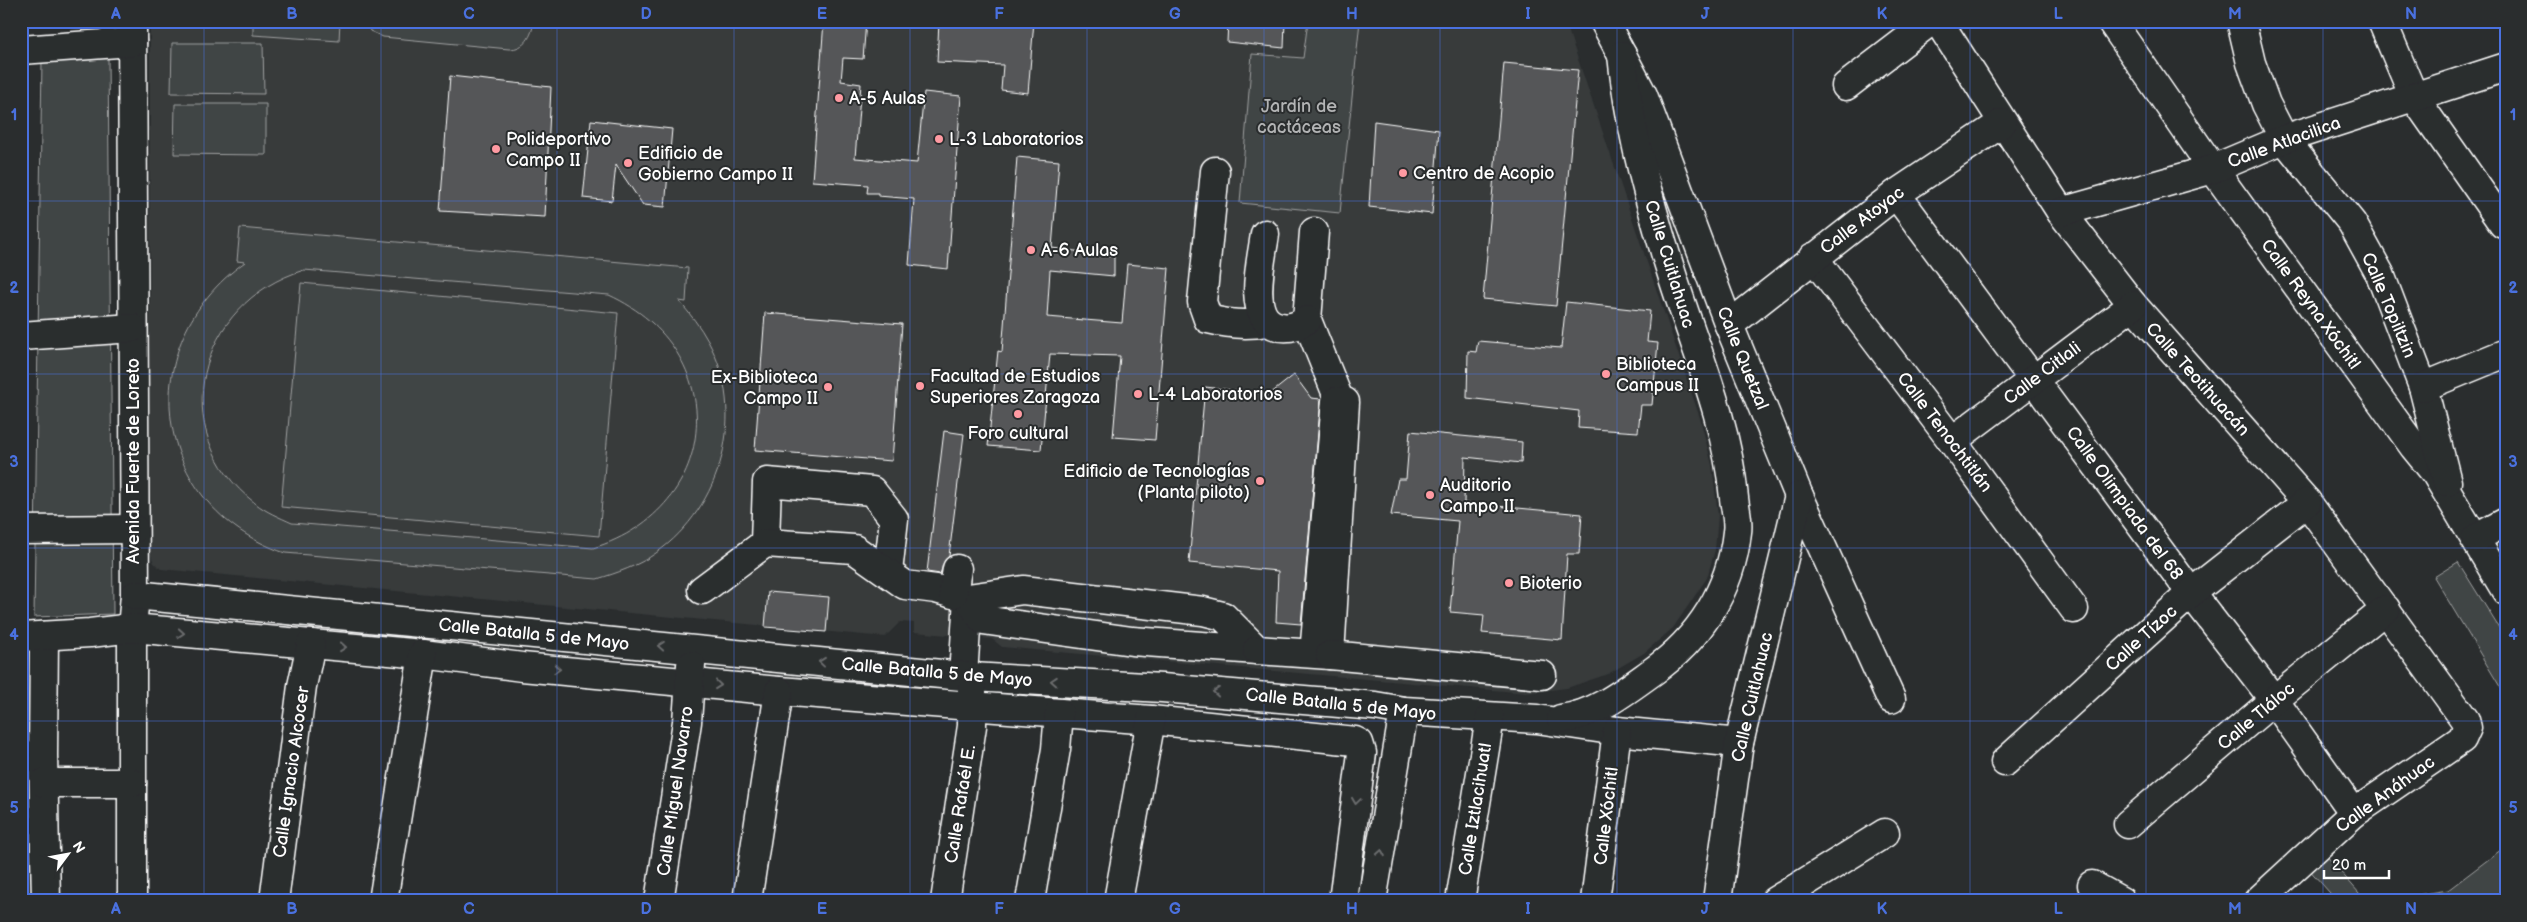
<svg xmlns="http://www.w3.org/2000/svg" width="2527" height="922" viewBox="0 0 2527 922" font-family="'Balsamiq Sans',sans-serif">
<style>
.built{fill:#373a3b}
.green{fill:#414445;stroke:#a0a2a2;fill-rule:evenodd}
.building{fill:#555758;stroke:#fff}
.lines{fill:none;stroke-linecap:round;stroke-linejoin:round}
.minor-casing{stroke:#fff;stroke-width:31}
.minor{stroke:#2a2d2e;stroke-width:28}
.oneway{stroke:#6a6c6d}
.grid{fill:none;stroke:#4a71e0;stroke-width:1;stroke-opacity:0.55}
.poi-dot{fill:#ff9aa2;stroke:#2a2d2e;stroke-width:2}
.labels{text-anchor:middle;stroke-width:4;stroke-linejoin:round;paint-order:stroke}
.poi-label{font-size:18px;fill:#fff;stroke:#2a2d2e;text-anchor:start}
.park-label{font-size:18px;fill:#b3b4b5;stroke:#2a2d2e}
.street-label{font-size:18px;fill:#fff;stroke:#2a2d2e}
.neatline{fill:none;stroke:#4a71e0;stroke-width:2}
.grid-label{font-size:16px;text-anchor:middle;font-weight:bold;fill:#4a71e0}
</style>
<rect width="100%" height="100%" fill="#2a2d2e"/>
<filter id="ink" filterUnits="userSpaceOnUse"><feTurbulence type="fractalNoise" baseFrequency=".02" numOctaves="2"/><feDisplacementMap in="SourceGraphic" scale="10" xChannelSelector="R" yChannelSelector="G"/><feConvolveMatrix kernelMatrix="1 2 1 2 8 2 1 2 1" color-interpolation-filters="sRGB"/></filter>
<g filter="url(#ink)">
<path class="built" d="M150,21H1117L1197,27L1198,21H1565L1700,418L1712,465L1718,516L1715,550L1707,578L1673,628L1644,653L1608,674L1567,688L1527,693L1002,647L992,639L914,632V623L900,622L885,637L161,569L154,563L150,554Z"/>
<g class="green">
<path d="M253,21H340L339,41L253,35Z"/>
<path d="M365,21H534C532,36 525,49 509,49L383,37L370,31Z"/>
<path d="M1308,21H1360L1340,213L1240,203L1252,54L1303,58Z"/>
<path d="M172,43H263L264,94L171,93Z"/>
<path d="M108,57L113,614L34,617L42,59Z"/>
<path d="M175,104H266V155L174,154Z"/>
<path d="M240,228L688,268L686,302L679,301C690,314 700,326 708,341C748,413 722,507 656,553C638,566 617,573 597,579L285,553C150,506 130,344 245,262L237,261ZM304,270L609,295C732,351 724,508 593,548L292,523C279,517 266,512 255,503C164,433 197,302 304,270Z"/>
<path d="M301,283L618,313L599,536L281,507Z"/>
<path d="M2458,562L2506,639V722L2505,695L2434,577Z"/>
<path d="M2506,846L2504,901H2380L2448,890Z"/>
<path d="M2325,854L2366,901H2337L2307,867Z"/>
</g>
<g class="building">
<path d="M824,21H866L863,59L843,58L841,81L861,84L855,158L917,163L924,92L961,96L948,269L909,265L914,199L878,196V193H867L868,185L812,181Z"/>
<path d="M939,21H1034L1028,93L1001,90L1003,65L937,62Z"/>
<path d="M1228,21H1285L1284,48L1227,42Z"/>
<path d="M1504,63L1578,70L1556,306L1483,299Z"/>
<path d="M450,76L551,87L545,217L440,211Z"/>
<path d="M591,120L672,129L665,207L643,205L616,165L612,201L583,198Z"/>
<path d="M1374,121L1439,130L1432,214L1369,207Z"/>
<path d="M1017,157L1059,161L1052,248L1114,256V276L1050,270L1047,317L1122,323L1127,264L1169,268L1155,440L1113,437L1120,356L1050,354L1041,450L988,446L998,351L1002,352Z"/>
<path d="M1566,302L1650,311L1647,342L1658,343L1652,405H1641L1638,432L1578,428L1579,411L1467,398L1468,351L1476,352L1478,341L1561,348Z"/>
<path d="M765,313L902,324L892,461L755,450Z"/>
<path d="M1294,375L1311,398L1321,399L1301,624L1276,622L1278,571L1189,563L1205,387L1270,394Z"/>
<path d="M944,431L964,434L949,556L945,560L940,574L927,572Z"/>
<path d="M1410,431L1522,442L1521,463L1465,457L1464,503L1582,514L1579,554H1567L1562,640L1482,633L1484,615L1450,612L1458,521L1391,515L1398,479H1406Z"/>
<path d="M768,592L829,597L826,632L765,627Z"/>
</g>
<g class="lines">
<defs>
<g id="minor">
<path d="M132,21L135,595L132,628V901"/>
<path d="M1604,21L1643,95L1729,325L1799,496L1891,699"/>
<path d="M1938,21L2061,212L2133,305L2307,502L2465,720L2467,728L2462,739L2354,813L2258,901"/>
<path d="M2111,21L2213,169L2414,447L2436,474L2506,591"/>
<path d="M2241,21L2251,63L2266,104L2284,139L2352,223L2380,274L2423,387L2447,482"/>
<path d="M2382,21L2414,97L2503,224"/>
<path d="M21,50L132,42"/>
<path d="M1846,86L1931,21"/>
<path d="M1215,171L1202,302L1208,319C1228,324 1246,326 1266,322"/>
<path d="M1896,194L2191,593L2274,700L2354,813"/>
<path d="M2061,212L2213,169L2284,139L2506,67"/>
<path d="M1314,232L1307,320L1340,402"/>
<path d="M1265,234C1262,258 1247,314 1274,325C1286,330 1296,327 1307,320"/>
<path d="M1813,257L1952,441L2074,609"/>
<path d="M1729,325L1896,194L2002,123"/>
<path d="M21,336L132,328"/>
<path d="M2423,387L2506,353"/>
<path d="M1952,441L2133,305"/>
<path d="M21,530L134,529"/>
<path d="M2476,538L2506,522"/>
<path d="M765,543L767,482L872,491L894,519L888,572"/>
<path d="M702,590L765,543L854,549L905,585L936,589L968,598L963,676"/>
<path d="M1023,590L1203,611L1223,616L1257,650L1132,641L983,620L968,598Z"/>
<path d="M953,594L957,569"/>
<path d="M135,595L972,677L1162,688L1375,706L1404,711L1537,719L1617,731L1739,743"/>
<path d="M44,636L43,755L46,901"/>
<path d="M21,637L90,633L132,628L423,654L522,667L779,691L1151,720L1355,741L1359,743L1362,753L1343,901"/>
<path d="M1257,650L1330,655L1345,402L1336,401L1314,654"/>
<path d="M1330,655L1542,675"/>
<path d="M1561,719C1595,715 1624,692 1652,672C1699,639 1731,590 1737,532C1739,521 1735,509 1734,498C1727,418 1692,341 1669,265C1647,196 1629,127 1622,55"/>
<path d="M2005,762L2191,593L2307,502"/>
<path d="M44,783H132"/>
<path d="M2128,824L2274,700L2386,609"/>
<path d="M2092,885L2121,901"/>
<path d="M274,901L302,686L311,644"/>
<path d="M383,901L423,654"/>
<path d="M659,901L687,722L691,665"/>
<path d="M747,901L779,691"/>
<path d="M945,901L972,726V689"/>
<path d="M1030,901L1056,749L1059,713"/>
<path d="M1118,901L1151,720"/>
<path d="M1372,901L1404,711"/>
<path d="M1460,901L1490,718"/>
<path d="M1595,901L1617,731"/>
<path d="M1717,901L1739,743L1799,496"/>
<path d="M1775,901L1885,833"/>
</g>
</defs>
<use href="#minor" class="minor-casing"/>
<use href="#minor" class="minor"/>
</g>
<defs><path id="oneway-chevron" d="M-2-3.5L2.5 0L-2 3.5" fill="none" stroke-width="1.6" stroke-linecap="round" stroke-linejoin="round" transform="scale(1.25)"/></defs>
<g class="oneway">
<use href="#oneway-chevron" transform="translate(181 633) rotate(5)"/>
<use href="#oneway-chevron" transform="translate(661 646) rotate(-175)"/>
<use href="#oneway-chevron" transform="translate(343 647) rotate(5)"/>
<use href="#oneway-chevron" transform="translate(822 662) rotate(-174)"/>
<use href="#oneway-chevron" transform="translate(557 669) rotate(4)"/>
<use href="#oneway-chevron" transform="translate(1054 681) rotate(-176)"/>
<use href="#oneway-chevron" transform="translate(718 685) rotate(6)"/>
<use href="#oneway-chevron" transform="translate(1216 692) rotate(-175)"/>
<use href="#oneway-chevron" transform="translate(1356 801) rotate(98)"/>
<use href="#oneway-chevron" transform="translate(1381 853) rotate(-80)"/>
</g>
</g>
<path class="grid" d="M204,21V901M381,21V901M557,21V901M734,21V901M910,21V901M1087,21V901M1264,21V901M1440,21V901M1617,21V901M1793,21V901M1970,21V901M2146,21V901M2323,21V901M21,201H2506M21,374H2506M21,548H2506M21,721H2506"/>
<g class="poi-dot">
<circle cx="839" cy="98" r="5"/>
<circle cx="939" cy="139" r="5"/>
<circle cx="496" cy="149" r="5"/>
<circle cx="628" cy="163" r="5"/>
<circle cx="1403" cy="173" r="5"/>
<circle cx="1031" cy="250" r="5"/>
<circle cx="1606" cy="374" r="5"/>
<circle cx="920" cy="386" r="5"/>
<circle cx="828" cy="387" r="5"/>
<circle cx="1138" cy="394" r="5"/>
<circle cx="1018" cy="414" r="5"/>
<circle cx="1260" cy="481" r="5"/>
<circle cx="1430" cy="495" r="5"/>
<circle cx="1509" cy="583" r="5"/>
</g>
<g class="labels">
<g class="poi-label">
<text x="849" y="104">A-5 Aulas</text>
<text x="506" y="145">Polideportivo<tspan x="506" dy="21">Campo II</tspan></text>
<text x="949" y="145">L-3 Laboratorios</text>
<text x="638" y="159">Edificio de<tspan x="638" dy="21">Gobierno Campo II</tspan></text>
<text x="1413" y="179">Centro de Acopio</text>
<text x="1041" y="256">A-6 Aulas</text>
<text x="1616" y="370">Biblioteca<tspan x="1616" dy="21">Campus II</tspan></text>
<text x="930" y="382">Facultad de Estudios<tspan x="930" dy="21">Superiores Zaragoza</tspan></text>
<text x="818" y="383" text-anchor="end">Ex-Biblioteca<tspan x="818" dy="21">Campo II</tspan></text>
<text x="1148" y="400">L-4 Laboratorios</text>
<text x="1018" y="439" text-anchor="middle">Foro cultural</text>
<text x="1250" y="477" text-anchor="end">Edificio de Tecnologías<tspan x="1250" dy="21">(Planta piloto)</tspan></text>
<text x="1440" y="491">Auditorio<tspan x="1440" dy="21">Campo II</tspan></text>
<text x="1519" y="589">Bioterio</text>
</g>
<g class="park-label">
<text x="1299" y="112">Jardín de<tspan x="1299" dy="21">cactáceas</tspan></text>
</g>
<g class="street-label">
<text transform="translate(2284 142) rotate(-20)" y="6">Calle Atlacilica</text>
<text transform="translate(1862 220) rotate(-37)" y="6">Calle Atoyac</text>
<text transform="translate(1670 264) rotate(73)" y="6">Calle Cuitlahuac</text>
<text transform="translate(2311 304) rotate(54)" y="6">Calle Reyna Xóchitl</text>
<text transform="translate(2389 305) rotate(67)" y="6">Calle Topiltzin</text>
<text transform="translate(1743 358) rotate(68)" y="6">Calle Quetzal</text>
<text transform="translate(2042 373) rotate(-37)" y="6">Calle Citlali</text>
<text transform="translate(2198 379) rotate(48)" y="6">Calle Teotihuacán</text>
<text transform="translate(1945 432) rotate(53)" y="6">Calle Tenochtitlán</text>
<text transform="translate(133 461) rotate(-90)" y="6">Avenida Fuerte de Loreto</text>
<text transform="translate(2125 503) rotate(54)" y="6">Calle Olimpiada del 68</text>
<text transform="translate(534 634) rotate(6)" y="6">Calle Batalla 5 de Mayo</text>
<text transform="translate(2141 638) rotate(-42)" y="6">Calle Tízoc</text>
<text transform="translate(937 672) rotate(5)" y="6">Calle Batalla 5 de Mayo</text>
<text transform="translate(1752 697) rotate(-77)" y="6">Calle Cuitlahuac</text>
<text transform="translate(1341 704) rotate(6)" y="6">Calle Batalla 5 de Mayo</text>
<text transform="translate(2256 716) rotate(-40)" y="6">Calle Tláloc</text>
<text transform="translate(291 772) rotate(-82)" y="6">Calle Ignacio Alcocer</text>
<text transform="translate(675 791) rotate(-82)" y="6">Calle Miguel Navarro</text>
<text transform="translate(2385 794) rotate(-36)" y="6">Calle Anáhuac</text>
<text transform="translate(960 804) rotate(-81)" y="6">Calle Rafaél E.</text>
<text transform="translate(1475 809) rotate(-81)" y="6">Calle Iztlacihuatl</text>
<text transform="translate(1606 816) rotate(-83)" y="6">Calle Xóchitl</text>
</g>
</g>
<rect width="2527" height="922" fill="none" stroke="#2a2d2e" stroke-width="55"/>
<g transform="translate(68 854) rotate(58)" stroke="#2a2d2e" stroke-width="4" paint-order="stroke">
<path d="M0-4L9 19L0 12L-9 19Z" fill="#ffffff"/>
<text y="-8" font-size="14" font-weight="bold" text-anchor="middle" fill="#ffffff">N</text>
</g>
<path d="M2324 870v8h65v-8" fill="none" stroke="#ffffff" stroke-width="2.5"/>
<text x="2332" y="870" font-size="15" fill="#ffffff" stroke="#2a2d2e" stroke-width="4" paint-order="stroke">20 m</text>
<rect x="28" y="28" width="2472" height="866" class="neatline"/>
<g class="grid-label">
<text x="116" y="19">A</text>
<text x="292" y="19">B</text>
<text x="469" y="19">C</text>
<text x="646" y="19">D</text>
<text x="822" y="19">E</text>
<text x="999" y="19">F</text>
<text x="1175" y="19">G</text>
<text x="1352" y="19">H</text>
<text x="1528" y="19">I</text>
<text x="1705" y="19">J</text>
<text x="1882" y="19">K</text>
<text x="2058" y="19">L</text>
<text x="2235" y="19">M</text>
<text x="2411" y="19">N</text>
<text x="14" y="120">1</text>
<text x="2513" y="120">1</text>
<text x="14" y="293">2</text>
<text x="2513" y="293">2</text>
<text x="14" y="467">3</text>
<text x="2513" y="467">3</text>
<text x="14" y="640">4</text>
<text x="2513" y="640">4</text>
<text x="14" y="813">5</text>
<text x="2513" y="813">5</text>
<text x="116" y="914">A</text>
<text x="292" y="914">B</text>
<text x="469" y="914">C</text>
<text x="646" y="914">D</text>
<text x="822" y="914">E</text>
<text x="999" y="914">F</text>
<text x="1175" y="914">G</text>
<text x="1352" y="914">H</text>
<text x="1528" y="914">I</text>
<text x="1705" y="914">J</text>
<text x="1882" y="914">K</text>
<text x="2058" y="914">L</text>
<text x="2235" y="914">M</text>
<text x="2411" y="914">N</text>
</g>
</svg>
